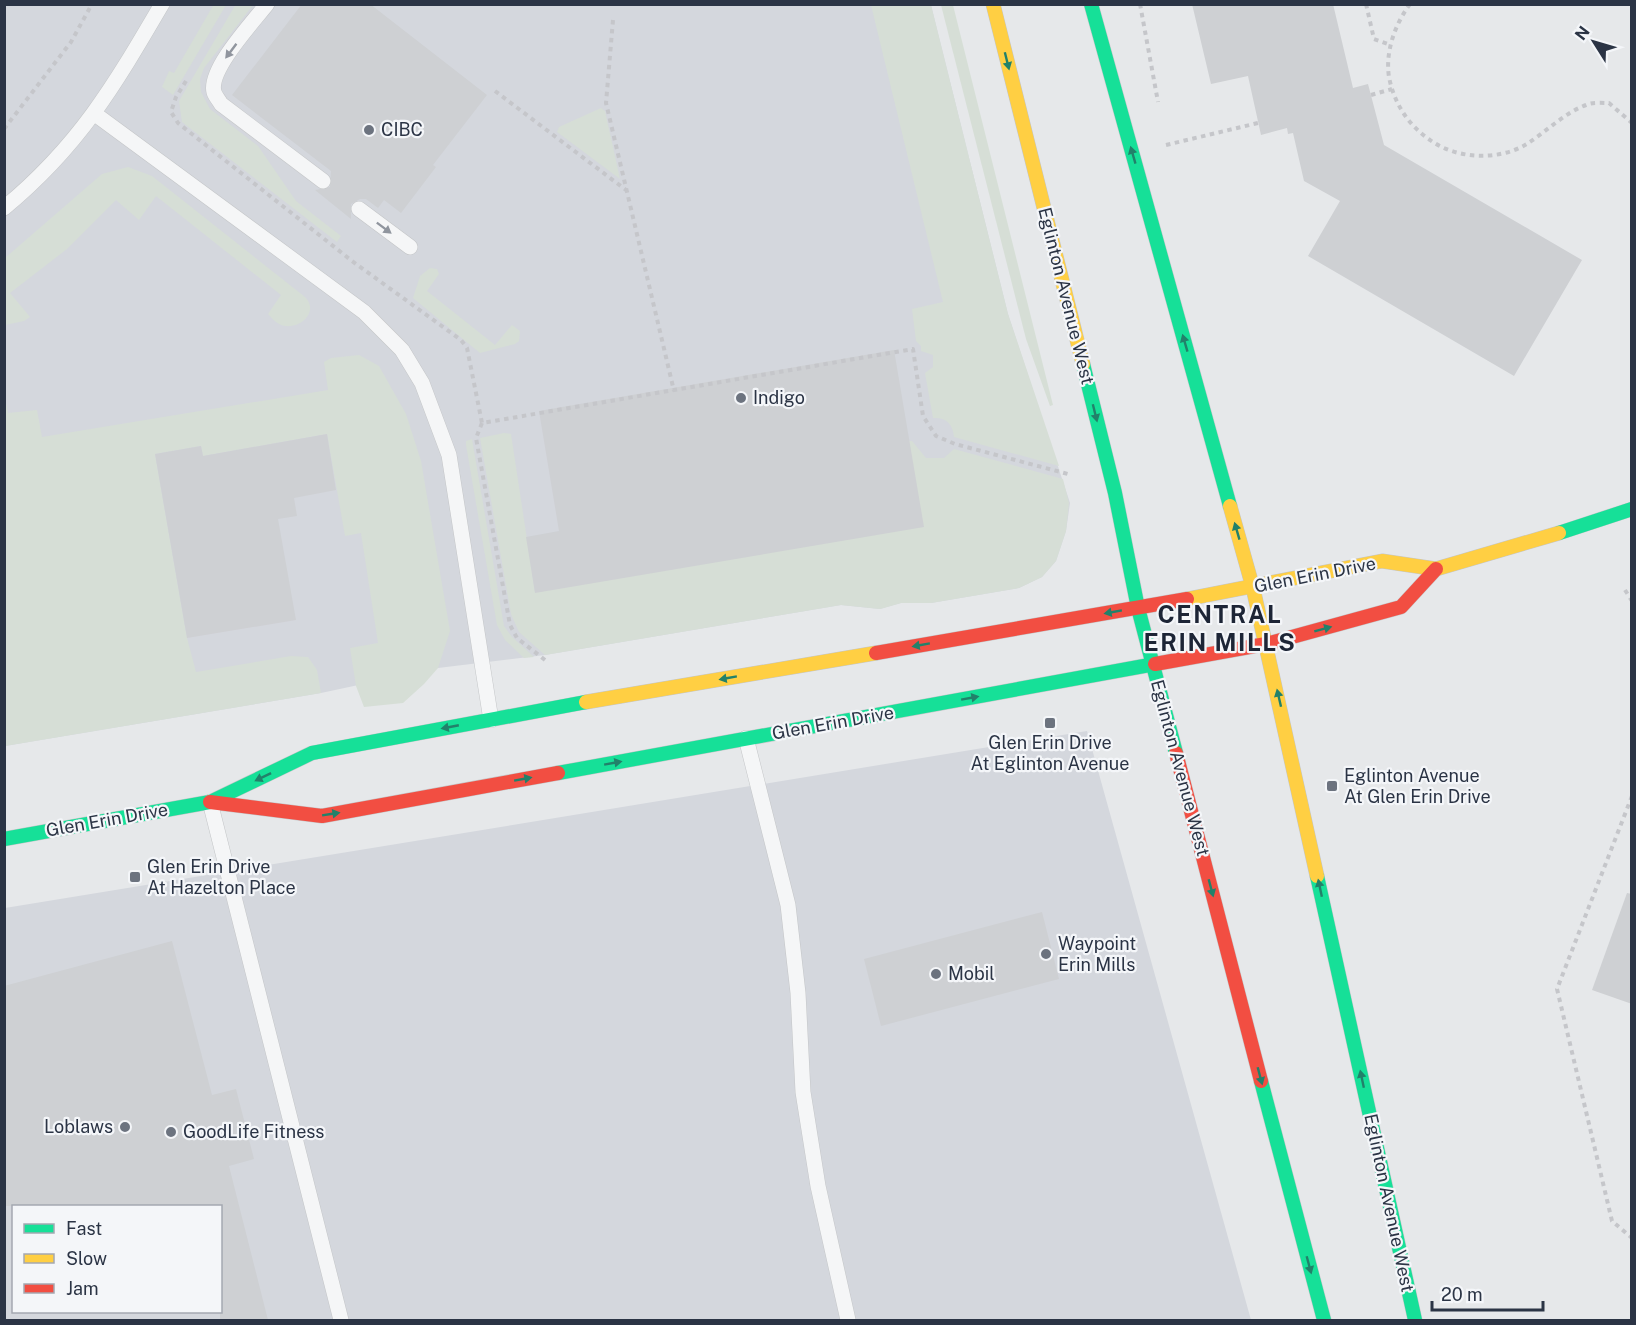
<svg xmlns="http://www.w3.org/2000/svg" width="1636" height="1325" viewBox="0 0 1636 1325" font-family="'Public Sans',sans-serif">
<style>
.built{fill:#d4d7dd;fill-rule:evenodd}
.green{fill:#d6ded6}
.building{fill:#ced0d3}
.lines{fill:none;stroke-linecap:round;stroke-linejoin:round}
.lane-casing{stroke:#c4c6c8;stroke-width:16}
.fast-casing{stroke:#c4c6c8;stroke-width:15}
.slow-casing{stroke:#c4c6c8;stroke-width:15}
.jam-casing{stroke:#c4c6c8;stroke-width:15}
.path{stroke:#c5c6ca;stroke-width:4;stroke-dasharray:4.5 4.5;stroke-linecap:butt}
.lane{stroke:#f5f6f7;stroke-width:15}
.fast{stroke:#16e098;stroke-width:14}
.slow{stroke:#ffcf43;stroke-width:14}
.jam{stroke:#f24e42;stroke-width:14}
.oneway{fill:#90959e}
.oneway2{fill:#22816a}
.poi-dot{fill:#6c737f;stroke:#f4f6f9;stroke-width:2}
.labels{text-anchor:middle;stroke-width:4.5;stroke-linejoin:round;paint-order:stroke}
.poi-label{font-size:18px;fill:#2b3445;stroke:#f4f6f9;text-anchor:start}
.street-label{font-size:18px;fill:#2b3445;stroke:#f4f6f9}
.district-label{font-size:24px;font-weight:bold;letter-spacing:1.5px;fill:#1d2536;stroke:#f4f6f9}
</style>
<rect width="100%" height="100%" fill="#e6e8ea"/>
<g class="built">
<path d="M5,5H931L1008,314L1070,503L1066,531L1056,561L1042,577L1019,588L931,603H901L880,609L841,605L545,655L438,668L321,693L5,746Z"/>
<path d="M1087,731L1251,1320H5V908ZM14,1206H220V1312H14Z"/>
</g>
<g class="green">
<path d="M214,4L226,5L173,95L162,87L169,71L174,73Z"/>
<path d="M236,4L253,5L204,68L200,79L201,92L210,109L258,146L296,201L341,236L337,242L182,122L179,101Z"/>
<path d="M871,5H931L1008,314L1059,466L954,437C953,424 946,417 933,418L925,373L933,367V355L921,351V346L916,341L912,309L943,302Z"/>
<path d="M941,5H953L1053,405L1050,406L1026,339Z"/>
<path d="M601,108L605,111L620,179L557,132L559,127Z"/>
<path d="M128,167L152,176L305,297C321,313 296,333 279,324C275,322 271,317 268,314L281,295L156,196L139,220L116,200L67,249L10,293L30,317L24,321L5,325V258L102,174Z"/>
<path d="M430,268L437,269L439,274L427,291L495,345L512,325L520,331L519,341L515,344L480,353L413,298L420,276Z"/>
<path d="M359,355L379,366L406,414L421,461L450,631L438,668L424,684L403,703L364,707L356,686L350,648L378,643L361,533L345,536L327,434L203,456L201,446L155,454L187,638L196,672L291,656L308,657L317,670L321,693L5,746L4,393L8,413L37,410L42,437L328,390L324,362L331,358Z"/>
<path d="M504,433L511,434L535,592L909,441H912L926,458H944L954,449L1063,479L1069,503L1066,531L1056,561L1042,577L1019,588L931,603H901L880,609L841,605L545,655L519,632L511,614L480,438Z"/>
<path d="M472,439L504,626L512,637L534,657L524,658L505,640L497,625L466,445V441Z"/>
</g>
<g class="building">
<path d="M302,4H370L487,95L433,165L436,167L401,213L384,200L378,208L366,199H360L351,204V219L315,190L330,187L331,171L232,95Z"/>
<path d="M1192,4H1333L1353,88L1368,84L1384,145L1582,260L1514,376L1308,256L1340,201L1304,181L1293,133L1288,134L1287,128L1261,135L1248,76L1211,84Z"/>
<path d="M894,350L924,527L535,593L526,537L559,531L539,411Z"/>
<path d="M327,434L336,490L294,498L297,516L278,519L296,620L187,638L155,454L201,446L203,456Z"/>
<path d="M1627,893L1632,894V1004L1592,990Z"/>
<path d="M1042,912L1059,979L881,1026L864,959Z"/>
<path d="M172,941L212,1095L236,1089L254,1159L229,1166L268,1320H220V1206H4V986Z"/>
</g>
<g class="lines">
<defs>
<g id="lane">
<path d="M267,4C253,22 208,70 214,92C215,96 219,100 221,104L323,181"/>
<path d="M95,114L364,312L402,350L422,383L449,455L491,720"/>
<path d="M4,208C79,146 114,86 162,4"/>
<path d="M359,209L410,247"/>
<path d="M746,738L788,905L798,993L803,1092L818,1186L848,1320"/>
<path d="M210,802L341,1320"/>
</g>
<g id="fast">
<path d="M1091,4L1230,506"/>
<path d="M1083,364L1115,493L1138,608L1176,753"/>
<path d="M1559,533L1632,509"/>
<path d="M558,773L1155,664"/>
<path d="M4,839L210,802L312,753L586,702"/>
<path d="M1317,876L1415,1320"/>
<path d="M1261,1081L1324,1320"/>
</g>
<g id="slow">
<path d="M993,4L1083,364"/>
<path d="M1230,506L1253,588L1317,876"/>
<path d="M1187,599L1382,561L1436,569L1559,533"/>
<path d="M586,702L876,653"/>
</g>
<g id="jam">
<path d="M876,653L1187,599"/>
<path d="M1155,664L1266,644L1401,607L1436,569"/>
<path d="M1176,753L1261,1081"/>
<path d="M210,802L322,816L558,773"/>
</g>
</defs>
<use href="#lane" class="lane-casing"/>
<use href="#fast" class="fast-casing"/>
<use href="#slow" class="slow-casing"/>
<use href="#jam" class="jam-casing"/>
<g class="path">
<path d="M1140,4L1158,102"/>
<path d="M1366,4L1374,39L1391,45"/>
<path d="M1410,4C1395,24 1385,52 1389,77C1394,103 1408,125 1430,140C1456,159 1497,161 1525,145C1545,133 1564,113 1586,105C1592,102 1602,103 1609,103L1632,123"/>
<path d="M613,20L606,103L674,391"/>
<path d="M186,81L176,97L171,112L178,123L352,261L461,340L467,348L482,423"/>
<path d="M495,91L626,190"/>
<path d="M1371,95L1392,89"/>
<path d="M4,129L71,42L92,4"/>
<path d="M1166,145L1258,123"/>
<path d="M1625,590L1632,601"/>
<path d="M545,660L517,638L510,625L476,438L482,423L913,349L923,416L936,436L955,444L1068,474"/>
<path d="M1632,796L1557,989L1612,1221L1632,1238"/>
</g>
<use href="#lane" class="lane"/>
<use href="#fast" class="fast"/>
<use href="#slow" class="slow"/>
<use href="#jam" class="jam"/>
</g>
<defs><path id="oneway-solid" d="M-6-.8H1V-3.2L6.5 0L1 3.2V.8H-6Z" transform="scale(1.5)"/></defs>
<g class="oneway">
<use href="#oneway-solid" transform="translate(231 51) rotate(127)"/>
<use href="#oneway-solid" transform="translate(384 228) rotate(37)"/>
</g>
<g class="oneway2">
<use href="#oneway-solid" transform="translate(1007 61) rotate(76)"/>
<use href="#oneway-solid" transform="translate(1133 155) rotate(-106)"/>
<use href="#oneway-solid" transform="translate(1185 343) rotate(-106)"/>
<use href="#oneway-solid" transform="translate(1095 413) rotate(76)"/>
<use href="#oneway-solid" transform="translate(1237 531) rotate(-106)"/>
<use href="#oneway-solid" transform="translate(1113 612) rotate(170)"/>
<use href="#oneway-solid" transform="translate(1323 629) rotate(-15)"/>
<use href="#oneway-solid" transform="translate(921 645) rotate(170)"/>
<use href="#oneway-solid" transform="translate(728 678) rotate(170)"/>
<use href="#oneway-solid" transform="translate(970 698) rotate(-10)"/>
<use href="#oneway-solid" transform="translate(1279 698) rotate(-103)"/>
<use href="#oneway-solid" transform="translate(450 727) rotate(169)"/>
<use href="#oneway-solid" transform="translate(613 763) rotate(-10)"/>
<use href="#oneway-solid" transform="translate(263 777) rotate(154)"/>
<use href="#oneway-solid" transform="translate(523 779) rotate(-10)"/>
<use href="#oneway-solid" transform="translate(331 814) rotate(-9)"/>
<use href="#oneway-solid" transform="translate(1211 888) rotate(75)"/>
<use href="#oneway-solid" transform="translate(1320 888) rotate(-102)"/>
<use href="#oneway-solid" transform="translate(1260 1076) rotate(75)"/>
<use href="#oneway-solid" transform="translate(1362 1079) rotate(-102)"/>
<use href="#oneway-solid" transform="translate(1309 1265) rotate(75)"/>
</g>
<g class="poi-dot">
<circle cx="369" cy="130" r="6"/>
<circle cx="741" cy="398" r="6"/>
<rect x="1044" y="717" width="12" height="12" rx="3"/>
<rect x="1326" y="780" width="12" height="12" rx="3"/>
<rect x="129" y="871" width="12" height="12" rx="3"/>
<circle cx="1046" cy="954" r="6"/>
<circle cx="936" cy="974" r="6"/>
<circle cx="125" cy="1127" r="6"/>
<circle cx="171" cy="1132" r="6"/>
</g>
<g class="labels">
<g class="poi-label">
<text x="381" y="136">CIBC</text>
<text x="753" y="404">Indigo</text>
<text x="1050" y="749" text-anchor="middle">Glen Erin Drive<tspan x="1050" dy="21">At Eglinton Avenue</tspan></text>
<text x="1344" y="782">Eglinton Avenue<tspan x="1344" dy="21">At Glen Erin Drive</tspan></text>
<text x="147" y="873">Glen Erin Drive<tspan x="147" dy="21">At Hazelton Place</tspan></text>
<text x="1058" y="950">Waypoint<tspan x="1058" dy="21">Erin Mills</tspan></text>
<text x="948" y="980">Mobil</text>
<text x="113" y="1133" text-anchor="end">Loblaws</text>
<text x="183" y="1138">GoodLife Fitness</text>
</g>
<g class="street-label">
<text transform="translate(1066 296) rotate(76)" y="6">Eglinton Avenue West</text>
<text transform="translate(1315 575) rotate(-11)" y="6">Glen Erin Drive</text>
<text transform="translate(833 723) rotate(-10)" y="6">Glen Erin Drive</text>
<text transform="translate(1180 768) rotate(75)" y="6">Eglinton Avenue West</text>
<text transform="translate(107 820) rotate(-10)" y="6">Glen Erin Drive</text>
<text transform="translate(1389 1203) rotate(78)" y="6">Eglinton Avenue West</text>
</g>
<g class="district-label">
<text x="1220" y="623">CENTRAL<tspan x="1220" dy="28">ERIN MILLS</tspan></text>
</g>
</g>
<rect width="1636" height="1325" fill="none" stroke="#2b3445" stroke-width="12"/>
<rect x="12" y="1205" width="210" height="108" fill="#f4f6f9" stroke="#a4a8b1" stroke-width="1.5"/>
<rect x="24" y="1224" width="30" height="9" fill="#16e098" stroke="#a4a8b1" stroke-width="1.5"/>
<text x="66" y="1235" font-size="18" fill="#2b3445">Fast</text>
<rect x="24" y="1254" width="30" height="9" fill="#ffcf43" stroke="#a4a8b1" stroke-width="1.5"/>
<text x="66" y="1265" font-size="18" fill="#2b3445">Slow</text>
<rect x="24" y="1284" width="30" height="9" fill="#f24e42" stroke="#a4a8b1" stroke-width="1.5"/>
<text x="66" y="1295" font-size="18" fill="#2b3445">Jam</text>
<g transform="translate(1594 42) rotate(307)" stroke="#f4f6f9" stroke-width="4.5" paint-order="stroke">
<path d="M0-4.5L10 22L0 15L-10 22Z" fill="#2b3445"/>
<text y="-9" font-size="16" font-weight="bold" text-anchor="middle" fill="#2b3445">N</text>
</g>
<path d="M1432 1301v9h111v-9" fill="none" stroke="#2b3445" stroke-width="3"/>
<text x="1441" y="1301" font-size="18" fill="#2b3445" stroke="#f4f6f9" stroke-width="4.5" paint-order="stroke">20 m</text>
</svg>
